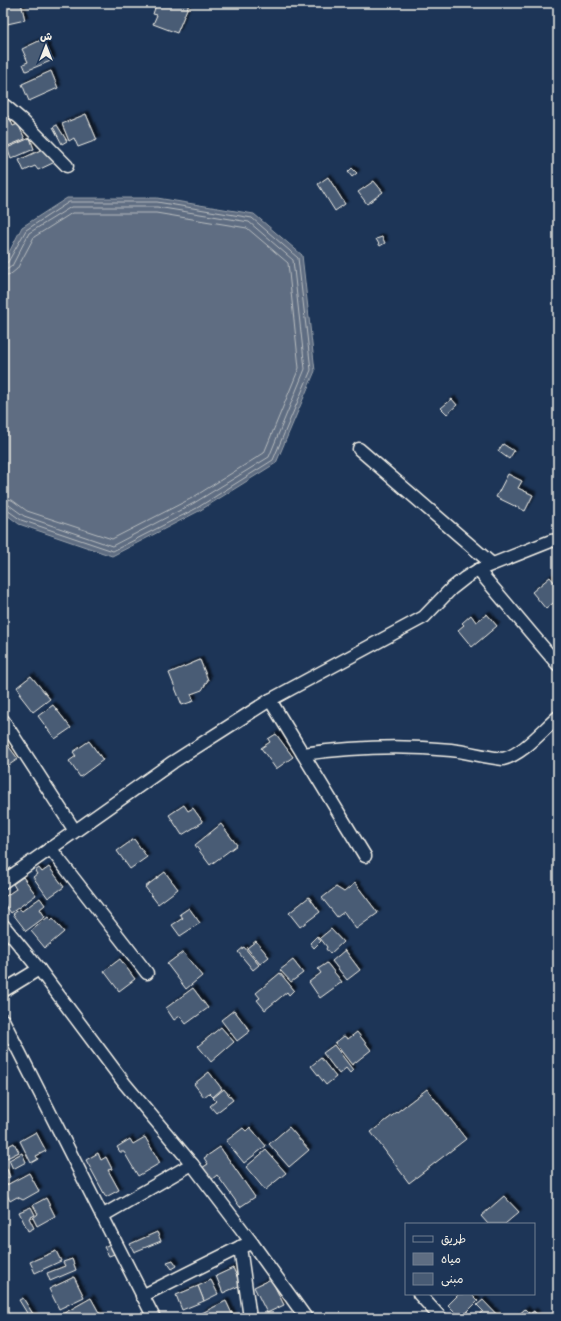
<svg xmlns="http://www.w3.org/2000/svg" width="561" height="1321" viewBox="0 0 561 1321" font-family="'Gochi Hand','Playpen Sans Arabic',sans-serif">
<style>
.water{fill:#5e6d82;stroke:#9aa2ab}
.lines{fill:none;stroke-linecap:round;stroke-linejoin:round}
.shore{stroke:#b8bcbf;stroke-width:1}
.building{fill:#485b74;stroke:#f4f1e8;filter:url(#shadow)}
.minor-casing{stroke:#f4f1e8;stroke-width:15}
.minor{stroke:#1d3557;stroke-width:12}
</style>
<defs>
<filter id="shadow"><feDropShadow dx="3" dy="-3" stdDeviation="1" flood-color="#0009"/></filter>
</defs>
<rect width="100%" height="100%" fill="#1d3557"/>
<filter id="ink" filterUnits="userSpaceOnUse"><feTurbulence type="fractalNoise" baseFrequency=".025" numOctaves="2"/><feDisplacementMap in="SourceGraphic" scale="8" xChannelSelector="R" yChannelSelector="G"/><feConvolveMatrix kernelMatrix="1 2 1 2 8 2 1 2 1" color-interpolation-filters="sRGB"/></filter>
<g filter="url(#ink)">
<path class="water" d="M67,198H157L254,214L302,255L315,371L276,463L199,511L112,556L19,524L3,512V264L22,227Z"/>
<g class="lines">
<g class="shore">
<path d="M3,265L8,262L26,230L69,202H157L252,218L298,258L311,370L273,460L197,508L113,551L21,520L7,510L3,509"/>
<path d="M3,270L8,269L12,266L29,233L71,207H157L249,222L293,260L305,369L269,457L194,503L112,546L24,516L9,505L3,504"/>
<path d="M3,276L11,274L17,269L34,237L72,213H156L247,228L288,263L299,368L264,453L192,498L112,539L27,511L12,500L3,498"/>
</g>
</g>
<g class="building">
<path d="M3,3H21L25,20L3,25Z"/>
<path d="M161,3L189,4L177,33L153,24L157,15L153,14L156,5H160Z"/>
<path d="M43,39L53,60L26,71L23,64L28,62L22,49Z"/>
<path d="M51,71L58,88L29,101L22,84Z"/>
<path d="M86,114L97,140L78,147L74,138L69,141L62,124Z"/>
<path d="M10,119L13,126L18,124L25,139L3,148V122Z"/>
<path d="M57,125L67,141L62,144L53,127Z"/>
<path d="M30,138L34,149L11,159L7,148Z"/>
<path d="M45,148L55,162L38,170L35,166L24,171L19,160Z"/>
<path d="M352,168L357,173L352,177L348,172Z"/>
<path d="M328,177L345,204L335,211L318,184Z"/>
<path d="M374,181L383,192L367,204L358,192Z"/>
<path d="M382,237L385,243L380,246L376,239Z"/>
<path d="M452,399L457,405L447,414L441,408Z"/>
<path d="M503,444L514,451L509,459L498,451Z"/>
<path d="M508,474L522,481L518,488L533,495L525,511L496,497Z"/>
<path d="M550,577L558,587V599L546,609L532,592Z"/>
<path d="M487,614L497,626L472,647L458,630L464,625L462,623L471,615L476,622Z"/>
<path d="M200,660L208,680L202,690L191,694L194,701L182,705L169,673Z"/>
<path d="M31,676L50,699L33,712L19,694L21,693L17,687Z"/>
<path d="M53,705L71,728L55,739L38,716Z"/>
<path d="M276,734L293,757L276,769L261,748L270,742L268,739Z"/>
<path d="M3,740H4L18,759L3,769Z"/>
<path d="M89,741L103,760L80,777L69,761L76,756L73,752Z"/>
<path d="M184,805L188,811L193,808L203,822L182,835L169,815Z"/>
<path d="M221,824L237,845L210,865L195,845Z"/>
<path d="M134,839L147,857L130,869L117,851Z"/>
<path d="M49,867L64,887L48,898L33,877L37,874L35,871L39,868L42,872Z"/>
<path d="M165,872L178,889L158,904L145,887Z"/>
<path d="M23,877L36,895L11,913L3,902V898L16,889L13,884Z"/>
<path d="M355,883L378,913L356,929L344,912L337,917L322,898L336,887L344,892Z"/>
<path d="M309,897L320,912L300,927L289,913Z"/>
<path d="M40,898L45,905L40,909L45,917L26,931L13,914L20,909L22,911Z"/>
<path d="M189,908L200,923L180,936L172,925L183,918L180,914Z"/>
<path d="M48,917L51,921L53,919L64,932L45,948L31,931Z"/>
<path d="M331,929L343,942L330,954L326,949L327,947L320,938Z"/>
<path d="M317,936L321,941L314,948L310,943Z"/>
<path d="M256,941L269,957L260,964L247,948Z"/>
<path d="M244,947L259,965L253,970L238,952Z"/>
<path d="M345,950L360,970L347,980L332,961Z"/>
<path d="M183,952L202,976L186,989L167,964Z"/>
<path d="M120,959L135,979L119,991L104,971Z"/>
<path d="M293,960L303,973L291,982L280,970Z"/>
<path d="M327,963L342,982L320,998L309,982L321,973L318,969Z"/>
<path d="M280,973L294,990L289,995L287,992L265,1010L257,1000L260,998L256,993Z"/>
<path d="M193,988L208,1008L186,1024L180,1016L174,1020L166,1008Z"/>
<path d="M234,1010L250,1031L237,1041L221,1020Z"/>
<path d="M221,1027L234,1042L211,1062L198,1046Z"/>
<path d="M357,1032L371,1050L352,1065L335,1043L344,1036L348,1039Z"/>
<path d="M334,1045L353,1070L350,1073L346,1068L339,1074L323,1053Z"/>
<path d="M321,1058L336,1077L326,1085L311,1066Z"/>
<path d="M209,1072L222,1089L213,1097L209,1093L204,1097L194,1084Z"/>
<path d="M224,1089L233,1100L216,1113L210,1106L216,1101L213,1098Z"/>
<path d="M427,1089L466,1139L409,1183L371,1132Z"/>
<path d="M250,1127L266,1146L244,1163L226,1141L243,1128L246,1131Z"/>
<path d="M289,1127L309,1150L289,1167L269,1144Z"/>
<path d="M36,1132L46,1151L36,1156L38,1159L31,1163L20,1141Z"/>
<path d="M145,1137L160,1163L138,1176L124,1152H120L117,1147L130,1139L133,1144Z"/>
<path d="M14,1143L19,1152L3,1160V1149Z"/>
<path d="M220,1147L255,1197L240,1207L217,1175L211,1180L202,1168L208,1164L204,1158Z"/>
<path d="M266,1150L286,1173L265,1190L246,1167Z"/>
<path d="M22,1153L26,1162L13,1169L9,1160Z"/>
<path d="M98,1153L101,1160L106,1157L112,1169L108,1170L119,1190L106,1197L86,1160Z"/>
<path d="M7,1169L10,1177L3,1180V1171Z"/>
<path d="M29,1173L39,1191L23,1200L17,1197L10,1201L3,1187Z"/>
<path d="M504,1196L519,1212L505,1224H488L481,1216Z"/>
<path d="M46,1198L55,1216L37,1226L33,1218L38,1214L33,1205Z"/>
<path d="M31,1207L35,1215L29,1218L34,1228L28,1231L19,1212Z"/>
<path d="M157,1232L161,1241L134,1252L130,1244Z"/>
<path d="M112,1243L117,1253L109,1256L104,1247Z"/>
<path d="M56,1251L61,1261L35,1273L30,1262Z"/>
<path d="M72,1259L76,1270L50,1281L47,1273L65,1266L63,1262Z"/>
<path d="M173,1260L177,1266L172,1269L167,1262Z"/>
<path d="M233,1268L241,1285L223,1293L216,1276Z"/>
<path d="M74,1277L84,1297L59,1309L49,1289Z"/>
<path d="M271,1279L284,1305L267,1313L254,1287Z"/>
<path d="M211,1280L218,1294L204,1301L198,1286Z"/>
<path d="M198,1286L204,1301L182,1310L176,1295Z"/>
<path d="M459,1294H471L478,1301L461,1318L448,1305Z"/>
<path d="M23,1298L35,1317L34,1318H30L19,1300Z"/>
<path d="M91,1298L102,1318H60L59,1316Z"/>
<path d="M483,1300L500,1318H475L483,1311L477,1305Z"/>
<path d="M226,1301L234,1318H204L202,1313Z"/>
<path d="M525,1309L530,1314L534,1311L537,1315L533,1318H515Z"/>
</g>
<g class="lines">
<defs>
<g id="minor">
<path d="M3,104L22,120L67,166"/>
<path d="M359,449L492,564"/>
<path d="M478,570L558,665"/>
<path d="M270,700L365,856"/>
<path d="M3,720L75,831"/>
<path d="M303,754C352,747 401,745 451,750C468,752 485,757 503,759C523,754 542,731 558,717"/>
<path d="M50,848L147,973"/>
<path d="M3,882L173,762L270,700L424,617L451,589L465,578L478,570L551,541L558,540"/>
<path d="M3,925L39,969L125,1084L192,1164L252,1243L306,1318"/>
<path d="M3,991L39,969"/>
<path d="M3,1020L154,1318"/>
<path d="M102,1216L192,1164"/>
<path d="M240,1247L250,1318"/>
<path d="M419,1294L441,1318"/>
<path d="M142,1296L240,1247L252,1243"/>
</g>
</defs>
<use href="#minor" class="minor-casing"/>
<use href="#minor" class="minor"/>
</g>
</g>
<rect width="561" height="1321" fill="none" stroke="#1d3557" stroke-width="16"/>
<rect x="8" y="8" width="545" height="1305" fill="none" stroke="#f4f1e8" stroke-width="1.5" filter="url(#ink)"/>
<rect x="405" y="1223" width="130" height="72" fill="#1d3557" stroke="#738091"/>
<rect x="413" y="1236" width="20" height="6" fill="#1d3557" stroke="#738091"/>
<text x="441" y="1243" font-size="12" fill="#f4f1e8">طريق</text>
<rect x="413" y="1253" width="20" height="12" fill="#5e6d82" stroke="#738091"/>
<text x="441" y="1263" font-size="12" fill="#f4f1e8">مياه</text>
<rect x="413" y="1273" width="20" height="12" fill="#485b74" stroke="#738091"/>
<text x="441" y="1283" font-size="12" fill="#f4f1e8">مبنى</text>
<g transform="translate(46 46)" stroke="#1d3557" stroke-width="3" paint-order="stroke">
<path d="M0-3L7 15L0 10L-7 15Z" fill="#f4f1e8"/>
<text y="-6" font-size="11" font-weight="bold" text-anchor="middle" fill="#f4f1e8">ش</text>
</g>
</svg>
